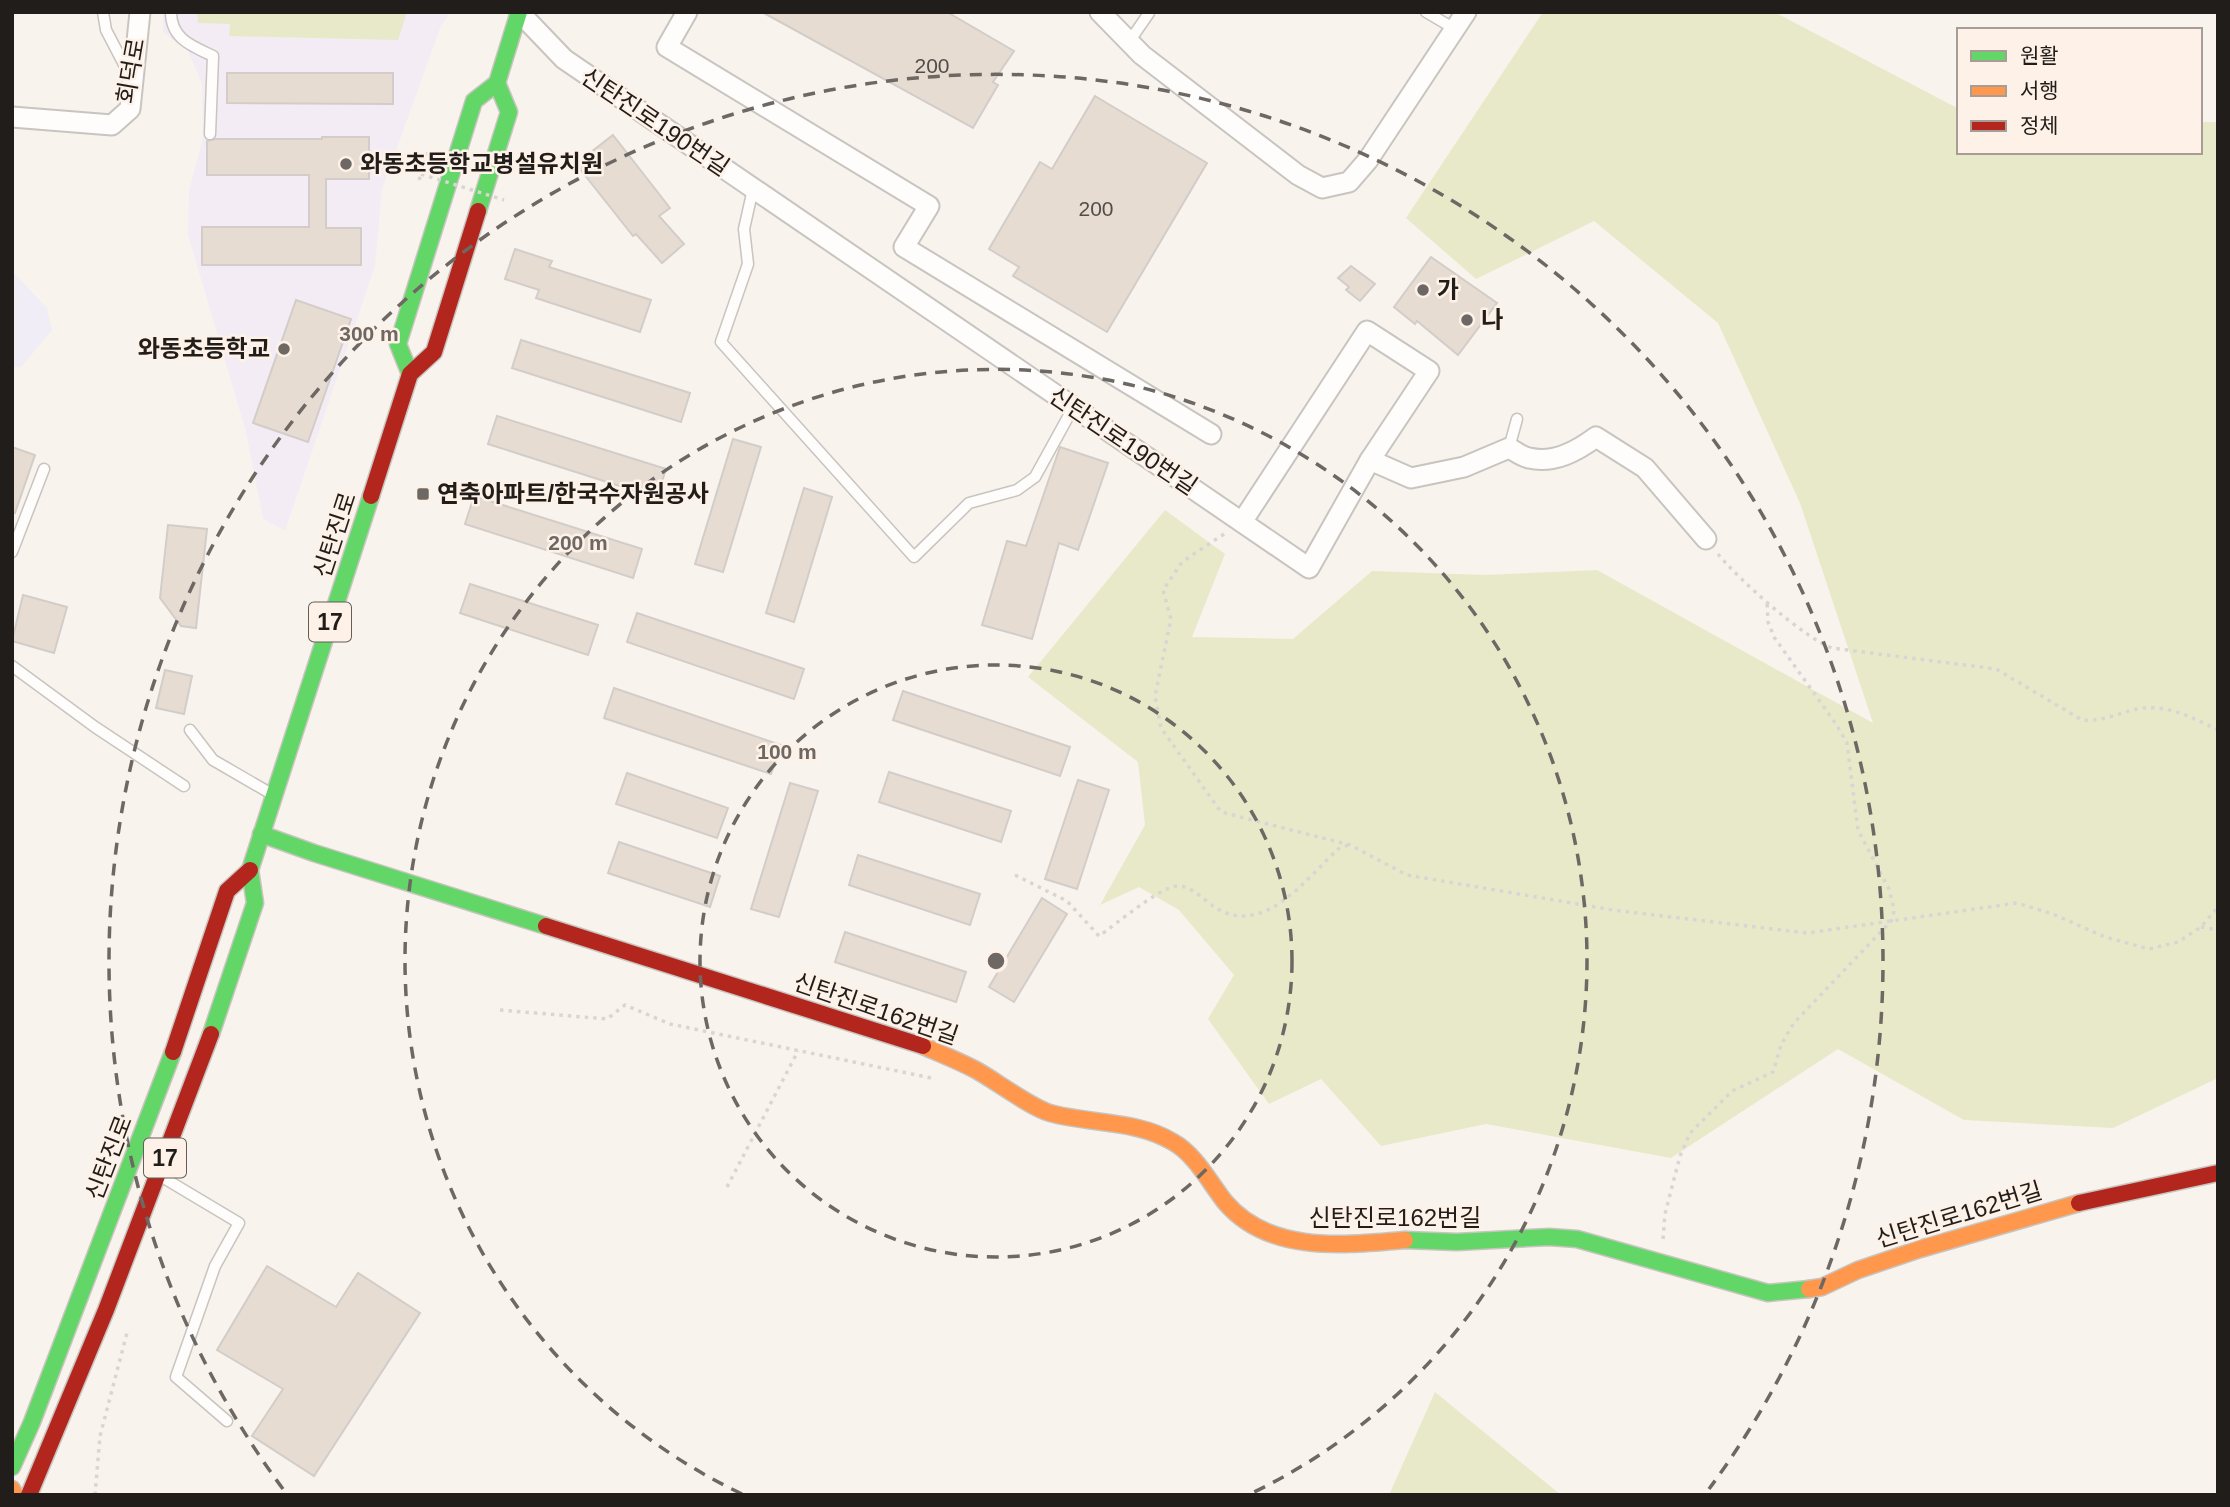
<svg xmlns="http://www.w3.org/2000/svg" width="2230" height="1507" viewBox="0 0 2230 1507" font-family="Helvetica,'Noto Sans KR',sans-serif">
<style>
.industrial{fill:#f1edf6}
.education{fill:#f3ecf5}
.green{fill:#e8e9c8}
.building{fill:#e7dcd2;stroke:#d2cdc9;stroke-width:2}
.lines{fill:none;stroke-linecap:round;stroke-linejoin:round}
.lane-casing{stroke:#c8c4bf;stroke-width:13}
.street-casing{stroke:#c8c4bf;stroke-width:23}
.fast-casing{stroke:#c8c4bf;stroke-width:19}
.slow-casing{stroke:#c8c4bf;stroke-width:19}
.jam-casing{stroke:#c8c4bf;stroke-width:19}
.path{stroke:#d8d6d4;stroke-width:3.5;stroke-dasharray:3.5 5;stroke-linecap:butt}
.lane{stroke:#fefdfc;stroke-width:10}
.street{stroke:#fefdfc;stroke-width:19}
.fast{stroke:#63d668;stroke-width:16}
.slow{stroke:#ff974d;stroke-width:16}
.jam{stroke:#b3261e;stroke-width:16}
.path-bridge{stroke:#d8d6d4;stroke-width:3.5;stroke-dasharray:3.5 5;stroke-linecap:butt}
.ring{fill:none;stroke:#6d6864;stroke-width:3.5;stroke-dasharray:12 9}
.poi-dot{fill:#6d6864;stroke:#fef2e8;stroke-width:2.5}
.labels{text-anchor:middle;stroke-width:5;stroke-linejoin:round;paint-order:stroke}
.number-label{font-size:21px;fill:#524d48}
.shield{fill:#fef2e8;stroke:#635d58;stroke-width:2}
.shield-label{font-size:23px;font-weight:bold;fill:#211d1a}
.street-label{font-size:24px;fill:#211d1a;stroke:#fef2e8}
.poi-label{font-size:24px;font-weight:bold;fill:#211d1a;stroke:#fef2e8;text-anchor:start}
.centre{fill:#6d6864;stroke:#fef2e8;stroke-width:3.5}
.ring-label{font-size:21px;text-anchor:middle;font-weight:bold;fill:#6d6864;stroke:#fef2e8;stroke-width:5;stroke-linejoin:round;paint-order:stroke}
</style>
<rect width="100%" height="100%" fill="#f9f3ed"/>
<path class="industrial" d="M12,271L47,308L52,330L21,367H12Z"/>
<path class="education" d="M163,12H451L441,26L382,189L375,266L285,531L263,519L246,432L188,235L189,191L203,137L202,84L188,51L163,32Z"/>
<g class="green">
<path d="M197,12H407L398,40L229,36L230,24L198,23Z"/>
<path d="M1543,12H1774L1959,109V152H2200V122H2218V1078L2113,1128L1964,1120L1838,1049L1671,1158L1486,1124L1381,1146L1321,1079L1269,1104L1208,1019L1234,975L1179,910L1139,887L1100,905L1145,825L1138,762L1028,677L1165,510L1225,554L1192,637L1293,639L1372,571L1484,575L1597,570L1873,723L1800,503L1718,323L1594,221L1476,279L1406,218Z"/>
<path d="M1435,1392L1561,1495H1389Z"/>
</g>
<g class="building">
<path d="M762,12H947L1014,51L993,82L998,85L973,128Z"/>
<path d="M227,73H393V104L227,103Z"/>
<path d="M1095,96L1207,163L1107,332L1013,276L1019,267L989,249L1040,162L1052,169Z"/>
<path d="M613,135L670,208L659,216L684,244L662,263L636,234L633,236L576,164Z"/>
<path d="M322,137H369V179H326V228H361V265H202V227H309V175H207V141L216,139H322Z"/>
<path d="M515,249L552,261L549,267L651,300L640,332L536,298L539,290L505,279Z"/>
<path d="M1431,257L1497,303L1458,355L1417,321L1415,324L1394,307Z"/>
<path d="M1351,266L1375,284L1360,301L1346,290L1349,287L1338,278Z"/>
<path d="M296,300L351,319L308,442L253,423Z"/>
<path d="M521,340L690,393L681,422L512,368Z"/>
<path d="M497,416L666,469L657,498L488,444Z"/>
<path d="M733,439L761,447L723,572L695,564Z"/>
<path d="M12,447L35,455L15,513L12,512Z"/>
<path d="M1060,447L1108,463L1078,550L1059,543L1032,639L982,625L1007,541L1026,546Z"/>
<path d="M804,488L832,497L794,622L766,613Z"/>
<path d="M474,496L642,549L633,578L465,524Z"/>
<path d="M168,525L207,529L196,628L181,626L160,598Z"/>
<path d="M470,584L598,625L588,655L460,613Z"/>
<path d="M23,595L67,607L54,653L12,641Z"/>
<path d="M637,613L804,669L794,699L627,642Z"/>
<path d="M165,670L192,676L184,714L156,708Z"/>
<path d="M614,688L781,745L771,774L604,718Z"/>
<path d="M903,691L1070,747L1060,776L893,720Z"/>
<path d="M889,772L1011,811L1001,842L879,802Z"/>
<path d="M627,773L728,808L717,838L616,804Z"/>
<path d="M1078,780L1109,790L1077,889L1045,879Z"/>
<path d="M790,783L818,791L779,917L751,909Z"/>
<path d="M619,842L720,876L710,907L608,873Z"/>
<path d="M858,855L980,894L970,925L849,885Z"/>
<path d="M1042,898L1067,914L1014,1002L989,987Z"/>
<path d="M845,932L966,972L956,1002L835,962Z"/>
<path d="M267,1266L336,1307L358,1273L420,1313L314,1476L252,1436L283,1389L217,1350Z"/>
</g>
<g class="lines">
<defs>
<g id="lane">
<path d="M103,12L106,30L130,76"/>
<path d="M171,12C171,39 192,46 213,56L210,134"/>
<path d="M1426,12L1455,29"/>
<path d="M1129,42L1149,13L1147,12"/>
<path d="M753,189L744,229L748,264L721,342L914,557L969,503L1017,490L1035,477L1073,408"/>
<path d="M1509,448L1517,419"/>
<path d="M12,552L44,469"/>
<path d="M12,666L95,727L184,786"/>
<path d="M190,730L213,760L270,793"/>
<path d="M162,1177L239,1223L215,1266L176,1377L227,1421"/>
</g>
<g id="street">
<path d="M519,12L564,59L1309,568L1370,460L1411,478L1464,467L1509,448C1515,451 1522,457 1529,458C1554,464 1577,451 1596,437L1645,468L1706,539"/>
<path d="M687,12L667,47L929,206L904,247L1211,434"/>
<path d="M1100,12L1142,55L1298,175L1322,188L1349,182L1368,160L1466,12"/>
<path d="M12,117L112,125L130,109L140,12"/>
<path d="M1242,522L1367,331L1429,371L1370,460"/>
</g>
<g id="fast">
<path d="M478,211L509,112L497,83"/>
<path d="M410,374L398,344L474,101L497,83L519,12"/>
<path d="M261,834L314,853L546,926"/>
<path d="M211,1034L255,903L250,870L371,496"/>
<path d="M1405,1240L1457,1242L1549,1237L1577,1239L1768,1293L1809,1289"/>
<path d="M12,1467L32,1422L173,1052"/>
</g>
<g id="slow">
<path d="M923,1046C941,1054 959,1061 976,1070C996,1081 1030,1107 1050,1113C1089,1124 1137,1120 1173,1142C1195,1154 1210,1183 1225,1202C1269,1254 1344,1245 1405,1240"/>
<path d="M1809,1289L1822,1287L1858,1270L1920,1249L2079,1203"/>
<path d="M12,1489L15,1495"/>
</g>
<g id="jam">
<path d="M371,496L410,374L434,352L478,211"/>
<path d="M546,926L923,1046"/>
<path d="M173,1052L227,891L250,870"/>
<path d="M2079,1203L2218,1173"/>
<path d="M29,1495L106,1310L211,1034"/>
</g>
</defs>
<use href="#lane" class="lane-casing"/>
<use href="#street" class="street-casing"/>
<use href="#fast" class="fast-casing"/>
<use href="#slow" class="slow-casing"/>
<use href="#jam" class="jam-casing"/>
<g class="path">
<path d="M419,180L429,149"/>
<path d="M1224,534L1182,562L1163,590L1171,619L1155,696L1161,728L1221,812L1350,845L1407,875L1613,910L1807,933L2017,903L2053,914L2105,937L2149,949L2178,942L2201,927L2218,907"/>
<path d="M1718,554C1738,579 1804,638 1832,648L1996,669L2082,720C2101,722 2119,713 2137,709C2166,703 2193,718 2218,730"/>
<path d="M1015,875L1067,901L1099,936C1115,925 1159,888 1176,886C1189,884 1203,899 1213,906C1262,940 1306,879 1338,849L1348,845"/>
<path d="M2201,927L2218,930"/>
<path d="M500,1010L607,1019L625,1005L670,1024L936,1079"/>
<path d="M727,1187L798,1051"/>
<path d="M1663,1239L1665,1214L1680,1156L1690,1133L1732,1091L1773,1072L1781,1045L1793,1024L1893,919L1894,909L1889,889L1858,830L1847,743L1836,724L1774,637L1768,622L1767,601"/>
<path d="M95,1495L100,1436L128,1329"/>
</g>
<use href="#lane" class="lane"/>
<use href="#street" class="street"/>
<use href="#fast" class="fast"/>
<use href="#slow" class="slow"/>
<use href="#jam" class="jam"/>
<path class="path-bridge" d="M421,174L504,200"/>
</g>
<g class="ring">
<circle cx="996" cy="961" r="296"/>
<path d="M742 1494A591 591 0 1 1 1250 1494"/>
<path d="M283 1489A887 887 0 1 1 1709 1489"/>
</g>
<g class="poi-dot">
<circle cx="346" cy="164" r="7"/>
<circle cx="1423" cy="290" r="7"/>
<circle cx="1467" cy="320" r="7"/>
<circle cx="284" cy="349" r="7"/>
<rect x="416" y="487" width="14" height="14" rx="3.5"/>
</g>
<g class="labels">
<g class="number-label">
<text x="932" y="73">200</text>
<text x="1096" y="216">200</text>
</g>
<g class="shield">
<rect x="309" y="602.5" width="42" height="39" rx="5"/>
<rect x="144" y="1138.5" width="42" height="39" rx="5"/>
</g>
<g class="shield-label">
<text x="330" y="630">17</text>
<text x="165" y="1166">17</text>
</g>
<g class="street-label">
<text transform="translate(131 71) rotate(-80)" y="8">회덕로</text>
<text transform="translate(655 122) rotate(34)" y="8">신탄진로190번길</text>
<text transform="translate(1123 441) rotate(34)" y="8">신탄진로190번길</text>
<text transform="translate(335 535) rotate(-72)" y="8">신탄진로</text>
<text transform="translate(876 1009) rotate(19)" y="8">신탄진로162번길</text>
<text transform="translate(109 1158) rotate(-69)" y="8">신탄진로</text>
<text transform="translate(1959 1215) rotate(-17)" y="8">신탄진로162번길</text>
<text x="1395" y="1226">신탄진로162번길</text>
</g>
<g class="poi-label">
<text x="360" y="172">와동초등학교병설유치원</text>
<text x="1437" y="298">가</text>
<text x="1481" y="328">나</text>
<text x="270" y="357" text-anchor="end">와동초등학교</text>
<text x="437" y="502">연축아파트/한국수자원공사</text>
</g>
</g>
<circle cx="996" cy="961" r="10" class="centre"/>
<g class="ring-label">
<text x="369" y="341">300 m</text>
<text x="578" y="550">200 m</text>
<text x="787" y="759">100 m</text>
</g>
<rect width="2230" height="1507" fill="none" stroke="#211d1a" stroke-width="28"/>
<rect x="1957" y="28" width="245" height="126" fill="#fef2e8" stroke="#a69d96" stroke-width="2"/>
<rect x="1971" y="51" width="35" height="10" fill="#63d668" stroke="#a69d96" stroke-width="2"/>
<text x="2020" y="63" font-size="21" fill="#211d1a">원활</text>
<rect x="1971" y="86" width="35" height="10" fill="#ff974d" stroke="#a69d96" stroke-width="2"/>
<text x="2020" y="98" font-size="21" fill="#211d1a">서행</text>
<rect x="1971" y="121" width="35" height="10" fill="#b3261e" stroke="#a69d96" stroke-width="2"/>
<text x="2020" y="133" font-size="21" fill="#211d1a">정체</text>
</svg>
